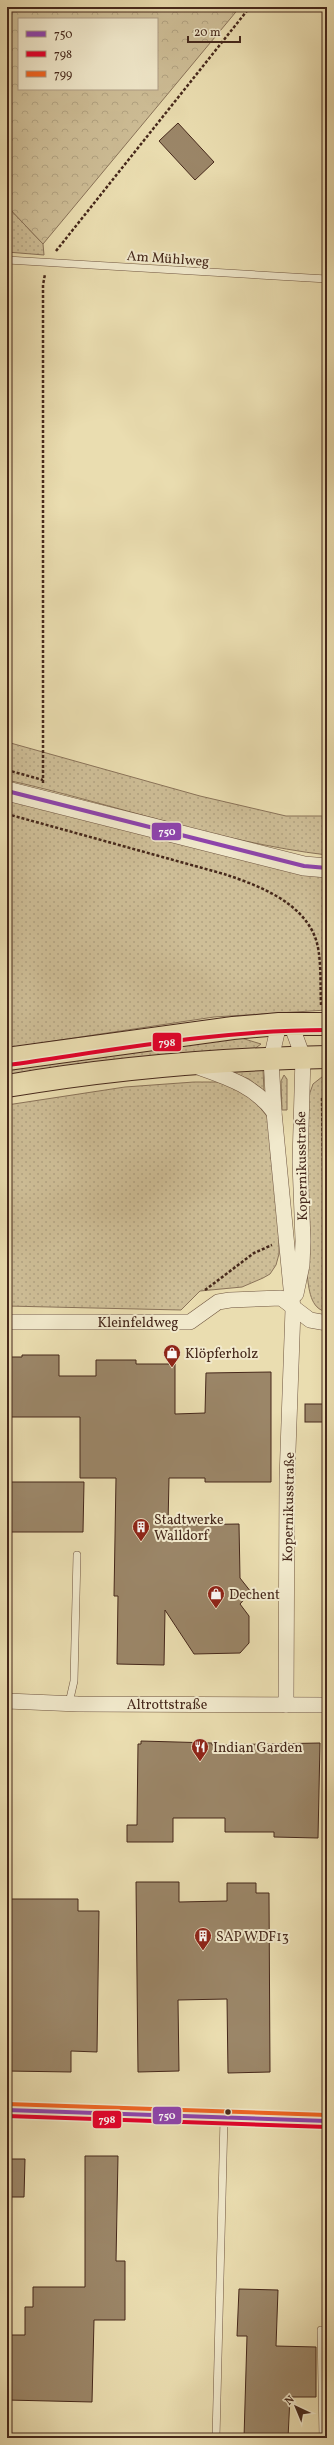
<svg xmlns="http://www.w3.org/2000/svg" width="334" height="2445" viewBox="0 0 334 2445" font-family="Vollkorn,serif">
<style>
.grass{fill:url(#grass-dots);stroke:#8a7359}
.park{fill:url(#park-crowns);stroke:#8a7359;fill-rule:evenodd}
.building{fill:#9b8668;stroke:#46281b}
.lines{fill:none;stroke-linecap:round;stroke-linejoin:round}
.service-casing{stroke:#6f5540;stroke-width:8}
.minor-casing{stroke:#6f5540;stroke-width:16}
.tertiary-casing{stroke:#6f5540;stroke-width:20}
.primary-casing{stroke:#46281b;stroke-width:24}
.path{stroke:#46281b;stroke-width:2.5;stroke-dasharray:3 2;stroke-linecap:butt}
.service{stroke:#f1e9cc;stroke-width:7}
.minor{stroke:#f1e9cc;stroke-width:15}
.tertiary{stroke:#f1e9cc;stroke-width:19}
.primary{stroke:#eaddb0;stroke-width:22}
.bus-1-casing{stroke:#f1e9cc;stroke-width:7}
.bus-2-casing{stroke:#f1e9cc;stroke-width:7}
.bus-3-casing{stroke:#f1e9cc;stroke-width:7}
.bus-1{stroke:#8e44ad;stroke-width:4}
.bus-2{stroke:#e4002b;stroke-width:4}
.bus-3{stroke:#f26522;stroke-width:4}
.bus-dot{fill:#46281b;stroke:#f1e9cc;stroke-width:1.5}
.labels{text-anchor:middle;stroke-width:4;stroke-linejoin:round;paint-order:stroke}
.street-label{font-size:14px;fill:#46281b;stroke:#f1e9cc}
.poi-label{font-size:14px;fill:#46281b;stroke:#f1e9cc;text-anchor:start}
.line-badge{stroke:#f1e9cc;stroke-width:1.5}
.badge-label{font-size:11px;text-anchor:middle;font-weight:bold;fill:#fff}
</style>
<defs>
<pattern id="grass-dots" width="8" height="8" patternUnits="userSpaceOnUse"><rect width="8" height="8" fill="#cebe97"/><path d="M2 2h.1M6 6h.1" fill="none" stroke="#b2a382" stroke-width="1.8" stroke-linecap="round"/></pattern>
<pattern id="park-crowns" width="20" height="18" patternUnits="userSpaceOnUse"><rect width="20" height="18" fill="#cebe97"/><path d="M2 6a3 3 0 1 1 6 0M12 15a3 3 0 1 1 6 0" fill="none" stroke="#b2a382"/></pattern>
</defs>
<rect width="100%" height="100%" fill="#eaddb0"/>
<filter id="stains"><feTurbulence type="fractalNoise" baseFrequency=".005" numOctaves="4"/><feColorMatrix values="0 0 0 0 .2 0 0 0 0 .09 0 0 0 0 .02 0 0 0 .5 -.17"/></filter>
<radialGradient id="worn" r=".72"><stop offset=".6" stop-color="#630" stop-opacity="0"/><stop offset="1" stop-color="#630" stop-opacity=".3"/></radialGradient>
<g class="grass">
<path d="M7,206L43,244L44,255L7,252Z"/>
<path d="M7,742L200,796L286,816H327V855C218,842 114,804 7,780Z"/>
<path d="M7,799L327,876V1010L214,1017L7,1048Z"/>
<path d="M238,1037L261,1044L253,1050L7,1076V1068Z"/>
<path d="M263,1069L264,1091L249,1079L227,1071Z"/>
<path d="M327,1073V1312C310,1309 309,1289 307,1274V1101L313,1084Z"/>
<path d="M284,1075L287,1079V1110H282L281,1081Z"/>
<path d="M194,1082H217L235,1087L256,1102L269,1119L279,1220V1254L276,1265L270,1274L263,1278L242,1287L200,1291L181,1310L7,1306V1105L125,1087Z"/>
</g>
<path class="park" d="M7,7H240L43,244L7,206ZM19,19H157V89H19Z"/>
<g class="building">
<path d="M178,123L214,162L195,180L159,141Z"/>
<path d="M22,1355H59V1376H96V1360H136V1364H175V1414L205,1413L206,1373L271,1372V1482H205V1478H169L168,1525L239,1524L240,1578L251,1592L240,1604L249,1616V1643L240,1653L194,1654L165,1610L164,1665L117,1664L118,1596H114L116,1478H80V1417H7V1357H22Z"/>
<rect x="305" y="1404" width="22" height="18"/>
<path d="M7,1482H84L83,1532H7Z"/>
<path d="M141,1741L212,1743V1745L320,1743L318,1838L274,1837V1832H225V1818H173V1842H127V1825H137L138,1744H141Z"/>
<path d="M136,1882H179V1902L227,1901V1883H256V1893H269L270,2072L228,2073L227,1999L178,2000L179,2071L138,2072Z"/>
<path d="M7,1899H78V1911H99L97,2052L71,2051V2072L7,2071Z"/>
<path d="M85,2156H118L116,2261H125V2320H94L92,2402L7,2400V2335H25V2307H33V2287H85Z"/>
<path d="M7,2159H25L24,2197H7Z"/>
<path d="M239,2289L278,2290L276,2346L316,2347V2397H290L288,2438H244L247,2336H237Z"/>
</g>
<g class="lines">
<defs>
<g id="service">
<path d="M7,260L327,279"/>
<path d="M69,1703L74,1681L77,1555"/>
<path d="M321,2330L323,2438"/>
<path d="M216,2438L224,2118"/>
</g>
<g id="minor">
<path d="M279,1024L271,1059L274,1112L293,1309L287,1479L286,1705"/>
<path d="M291,1024L303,1057L300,1162L303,1241L302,1265L296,1294"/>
<path d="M195,1066C226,1077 254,1085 274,1112"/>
<path d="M7,1322H190L218,1302L230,1300L281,1298L310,1320L327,1323"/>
<path d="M7,1701L78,1704L327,1705"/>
<path d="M7,2110L327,2121"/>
</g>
<path id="tertiary" d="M7,791L304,866L327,868"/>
<g id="primary">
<path d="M7,1059L233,1028L279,1024H327"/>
<path d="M7,1086C112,1068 220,1059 327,1057"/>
</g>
</defs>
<use href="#service" class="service-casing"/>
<use href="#minor" class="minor-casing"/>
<use href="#tertiary" class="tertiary-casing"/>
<use href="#primary" class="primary-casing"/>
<g class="path">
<path d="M56,251L250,7"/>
<path d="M7,770L43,780"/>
<path d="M43,783V285L45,274"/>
<path d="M7,814L224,874C257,885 301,901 315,937C322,954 320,986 321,1005"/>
<path d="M322,1098L325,1308"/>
<path d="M205,1290L254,1253L272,1245"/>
</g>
<use href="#service" class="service"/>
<use href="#minor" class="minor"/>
<use href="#tertiary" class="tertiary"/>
<use href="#primary" class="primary"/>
<defs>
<g id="bus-1">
<path d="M7,791L304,866L327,868"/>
<path d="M7,2110L327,2121"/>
</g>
<g id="bus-2">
<path d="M8,1065C114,1050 220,1030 327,1030"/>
<path d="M7,2116L327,2127"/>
</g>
<path id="bus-3" d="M7,2104L327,2115"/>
</defs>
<use href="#bus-1" class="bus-1-casing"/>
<use href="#bus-2" class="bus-2-casing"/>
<use href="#bus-3" class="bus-3-casing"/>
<use href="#bus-1" class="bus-1"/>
<use href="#bus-2" class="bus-2"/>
<use href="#bus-3" class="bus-3"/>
</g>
<defs>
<symbol id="shop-pin" viewBox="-11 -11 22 30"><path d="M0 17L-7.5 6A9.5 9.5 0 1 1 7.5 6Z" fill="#8f2418" stroke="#f1e9cc"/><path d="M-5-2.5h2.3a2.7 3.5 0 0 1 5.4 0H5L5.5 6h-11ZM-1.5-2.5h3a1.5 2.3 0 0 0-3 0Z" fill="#fff"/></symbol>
<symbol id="building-pin" viewBox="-11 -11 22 30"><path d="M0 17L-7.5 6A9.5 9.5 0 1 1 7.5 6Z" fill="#8f2418" stroke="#f1e9cc"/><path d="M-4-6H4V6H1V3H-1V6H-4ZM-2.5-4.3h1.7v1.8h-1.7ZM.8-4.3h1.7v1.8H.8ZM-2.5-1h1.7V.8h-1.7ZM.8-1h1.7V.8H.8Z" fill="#fff"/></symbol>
<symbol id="restaurant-pin" viewBox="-11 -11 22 30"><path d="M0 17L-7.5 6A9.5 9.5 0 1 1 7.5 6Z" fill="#8f2418" stroke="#f1e9cc"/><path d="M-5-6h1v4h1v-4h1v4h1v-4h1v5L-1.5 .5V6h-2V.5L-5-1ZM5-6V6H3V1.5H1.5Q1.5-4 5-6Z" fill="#fff"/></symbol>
</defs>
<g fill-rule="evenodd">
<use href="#shop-pin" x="162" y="1343" width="20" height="27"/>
<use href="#building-pin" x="131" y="1517" width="20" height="27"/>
<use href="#shop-pin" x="206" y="1584" width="20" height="27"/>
<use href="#restaurant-pin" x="190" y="1737" width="20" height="27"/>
<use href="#building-pin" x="193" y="1926" width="20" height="27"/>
</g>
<circle class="bus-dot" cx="228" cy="2112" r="3.5"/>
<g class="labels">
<g class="street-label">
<text transform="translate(168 258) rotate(4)" y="5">Am Mühlweg</text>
<text transform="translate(301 1166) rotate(-91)" y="5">Kopernikusstraße</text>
<text x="138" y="1327">Kleinfeldweg</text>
<text transform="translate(288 1507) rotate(-89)" y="5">Kopernikusstraße</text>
<text x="167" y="1709">Altrottstraße</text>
</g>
<g class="poi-label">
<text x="185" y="1358">Klöpferholz</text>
<text x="154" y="1524">Stadtwerke<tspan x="154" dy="16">Walldorf</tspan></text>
<text x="229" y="1599">Dechent</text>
<text x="213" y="1752">Indian Garden</text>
<text x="216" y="1941">SAP WDF13</text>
</g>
</g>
<g class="line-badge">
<rect x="151" y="822" width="31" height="19" rx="4" fill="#8e44ad"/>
<rect x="152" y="1032" width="30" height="20" rx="4" fill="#e4002b"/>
<rect x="152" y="2106" width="30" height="19" rx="4" fill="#8e44ad"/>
<rect x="92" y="2110" width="30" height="19" rx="4" fill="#e4002b"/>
</g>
<g class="badge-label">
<text x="167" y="835">750</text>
<text x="167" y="1046">798</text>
<text x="167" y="2119">750</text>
<text x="107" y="2123">798</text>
</g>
<rect width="334" height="2445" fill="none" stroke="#eaddb0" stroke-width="24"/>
<rect x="8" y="8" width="318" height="2429" fill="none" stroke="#46281b" stroke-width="2"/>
<rect x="12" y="12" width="310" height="2421" fill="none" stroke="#46281b"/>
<rect x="18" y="18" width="140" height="72" fill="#f1e9cc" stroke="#ad9c85"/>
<rect x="26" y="31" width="20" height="6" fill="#8e44ad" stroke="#ad9c85"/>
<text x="54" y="38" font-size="12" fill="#46281b">750</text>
<rect x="26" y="51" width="20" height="6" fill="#e4002b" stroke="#ad9c85"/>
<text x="54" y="58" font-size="12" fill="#46281b">798</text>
<rect x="26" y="71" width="20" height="6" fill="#f26522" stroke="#ad9c85"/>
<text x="54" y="78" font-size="12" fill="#46281b">799</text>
<g transform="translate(296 2407) rotate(316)" stroke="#f1e9cc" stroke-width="3" paint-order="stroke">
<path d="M0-3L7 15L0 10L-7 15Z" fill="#46281b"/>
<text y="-6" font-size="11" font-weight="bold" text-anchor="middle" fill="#46281b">N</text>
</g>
<path d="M188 36v6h52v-6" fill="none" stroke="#46281b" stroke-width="2"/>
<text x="194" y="36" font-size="12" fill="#46281b" stroke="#f1e9cc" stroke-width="3" paint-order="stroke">20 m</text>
<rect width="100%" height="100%" filter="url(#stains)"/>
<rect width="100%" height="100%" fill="url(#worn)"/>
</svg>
